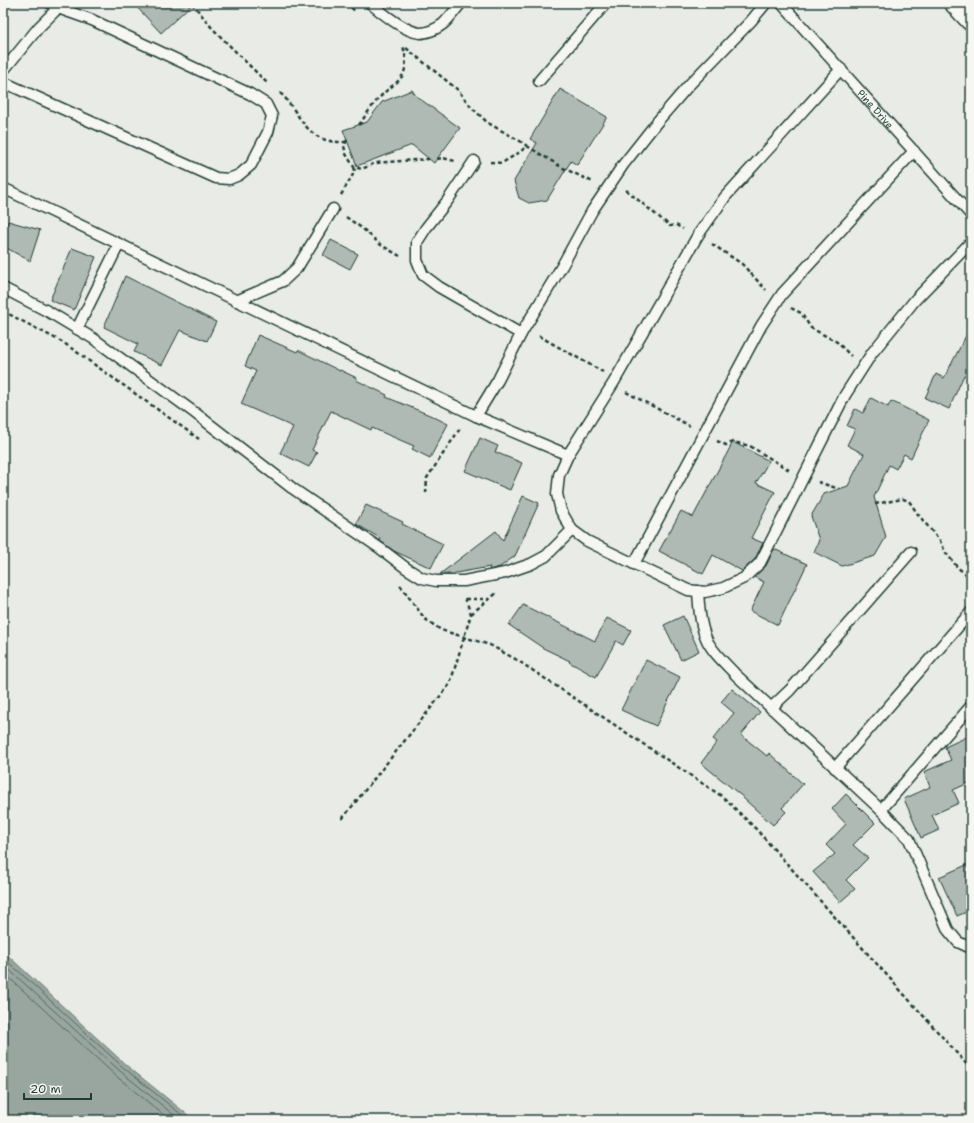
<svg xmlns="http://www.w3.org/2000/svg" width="974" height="1123" viewBox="0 0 974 1123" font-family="'Shantell Sans',sans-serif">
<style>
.water{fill:#99a6a0;stroke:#687c75}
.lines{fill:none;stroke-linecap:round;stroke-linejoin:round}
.shore{stroke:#50675f;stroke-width:1}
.building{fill:#b0bab5;stroke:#1f3d34}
.service-casing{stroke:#1f3d34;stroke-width:13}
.tertiary-casing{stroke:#1f3d34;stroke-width:25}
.path{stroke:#1f3d34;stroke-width:2.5;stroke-dasharray:4 3;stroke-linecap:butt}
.service{stroke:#f6f6f2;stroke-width:10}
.tertiary{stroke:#f6f6f2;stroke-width:22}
.labels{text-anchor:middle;stroke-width:3;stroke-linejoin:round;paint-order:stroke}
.street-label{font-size:10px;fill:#1f3d34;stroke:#f6f6f2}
</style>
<rect width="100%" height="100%" fill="#e9ebe7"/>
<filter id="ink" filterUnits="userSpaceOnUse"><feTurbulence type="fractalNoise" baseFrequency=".025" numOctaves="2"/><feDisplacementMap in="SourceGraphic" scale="8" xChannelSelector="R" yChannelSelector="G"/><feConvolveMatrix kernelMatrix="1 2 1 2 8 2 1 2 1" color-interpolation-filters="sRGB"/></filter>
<g filter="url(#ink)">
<path class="water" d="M3,951L126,1065L194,1120H3Z"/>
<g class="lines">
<g class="shore">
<path d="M3,957L124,1068L188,1120"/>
<path d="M3,964L120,1071L180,1120"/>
<path d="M3,972L116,1076L170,1120"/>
</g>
</g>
<g class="building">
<path d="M133,3H193L161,33Z"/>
<path d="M560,89L607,117L577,165L571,161L547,200L529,203L519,198L514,181L537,143L530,139Z"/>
<path d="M412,90L416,96L460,128L434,163L412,145L357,166L343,130L367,122L382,102Z"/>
<path d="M8,221L40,230L30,261L3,246V231Z"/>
<path d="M331,240L358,254L350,269L323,255Z"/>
<path d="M72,248L96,257L74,310L50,300Z"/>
<path d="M125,276L216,322L207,341L180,330L162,365L134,352L138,344L104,327Z"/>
<path d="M971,326V379L964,375L949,409L925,398L936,374L944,378Z"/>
<path d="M258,335L297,352L298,350L340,371V370L357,378L356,380L387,395L386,397L432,416L448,424L430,458L412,449L414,446L372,428L371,430L331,411L312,450L317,452L309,467L280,453L293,427L241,404L256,371L245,366Z"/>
<path d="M871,398L888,407L891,401L929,420L911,458L904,454L896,469L889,465L874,497L886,537L875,556L842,566L814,552L819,540L811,516L824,494L848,486L864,454L847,445L855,429L847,426L855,409L863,413Z"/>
<path d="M480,438L498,446L495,452L522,463L510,490L465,471Z"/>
<path d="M733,442L769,461L756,483L775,492L751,538L763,543L755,559L742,571L713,555L703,574L659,551L681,511L693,517Z"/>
<path d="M523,496L539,503L515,556L500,567L489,570L490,567L450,574H440L496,531L503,540Z"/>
<path d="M366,505L403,522L402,524L443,544L431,568L394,551L379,540L380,538L356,524Z"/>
<path d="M774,549L807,564L778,625L750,611L764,582L754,577L766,566Z"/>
<path d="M523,605L595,641L607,618L631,630L623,645L616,641L596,677L569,662L570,661L543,648L509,625Z"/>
<path d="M683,616L699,651L681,660L664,625Z"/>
<path d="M646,660L680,677L656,726L621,710Z"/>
<path d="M732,689L760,712L741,735L767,756L769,753L803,784L782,808L786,812L773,825L743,798H744L701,763L717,742L713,739L734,713L721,702Z"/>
<path d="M971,735V782L953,790L959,803L932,815L939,830L921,838L904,799L930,787L924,772L951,760L945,747Z"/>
<path d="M846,794L875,823L853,845L868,858L846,880L855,889L840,902L813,872L835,854L826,845L846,824L832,809Z"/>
<path d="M971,863V910L957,916L939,877Z"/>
</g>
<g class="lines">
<defs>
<g id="service">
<path d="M370,3C381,12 405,32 420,33C427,33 437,29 443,24C449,19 455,10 461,3"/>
<path id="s1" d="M781,3L971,215"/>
<path d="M841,69L725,197L698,235L614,382L568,455L559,475L557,494L561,511L572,530L587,541L688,590L705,592L723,588L744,578L760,563L845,395L872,353L915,300L971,242"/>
<path d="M3,71L39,27L62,4"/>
<path d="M539,81L606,3"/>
<path d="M3,82L216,178L229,179L239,175L251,165L268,132L272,116L266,104L250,94L92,20L58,8L50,3"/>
<path d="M474,161L448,200L426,228L417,242V260L423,275L439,287L521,334"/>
<path d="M3,188L476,416L568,455"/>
<path d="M3,288L49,312L94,339L195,413L292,488L381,549L406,568L422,578L436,581H464L505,573L531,564L546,556L572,530"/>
<path d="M236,301L283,281L297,268L333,209"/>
<path d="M77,329L119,244"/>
<path d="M476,416L498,380L521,334L562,266L592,211L623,165L657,122L689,85L751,21L766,3"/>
<path d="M634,564L761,326L782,294L914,151"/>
<path d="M698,591C699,607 700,624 706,638C711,651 726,664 736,675L881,810L909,839L948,930L958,942L971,948"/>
<path d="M771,708L790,690L911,552"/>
<path d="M835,768L971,612"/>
<path d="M881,810L971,706"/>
</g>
<path id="tertiary" d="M956,3L971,19"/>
</defs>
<use href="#service" class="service-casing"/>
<use href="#tertiary" class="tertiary-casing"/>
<g class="path">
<path d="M192,3L212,28L268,84"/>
<path d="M346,3L356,12"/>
<path d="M406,48L458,90L471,107L488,123L520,141L527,146"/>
<path d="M280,93C286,98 289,103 294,110C309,132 317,143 346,142"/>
<path d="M359,125C366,115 373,104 382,95C387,89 395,85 400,79C408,70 406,56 403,46"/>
<path d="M347,140L344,146L346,154L354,167"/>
<path d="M437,159L443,158L455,161"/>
<path d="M490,162L502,163L520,152L527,146L563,168L593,182"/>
<path d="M626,190L670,226L676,225L683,229"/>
<path d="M341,195L355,171L354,167L362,169L375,163L429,159"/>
<path d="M346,217L363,229L381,245L400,256"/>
<path d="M712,244L742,264L766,290"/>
<path d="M791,308L801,313L811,328L837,342L851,356"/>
<path d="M3,311L64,343L199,439"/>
<path d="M539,336L603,372"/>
<path d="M626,392L690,426"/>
<path d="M717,441L726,445L733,442L750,446L789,470"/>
<path d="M818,482L839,489"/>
<path d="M426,493L427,478L461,427"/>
<path d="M875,504L903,499L909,501L917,513L940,541L946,553L958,568L971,578"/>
<path d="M400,585L425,619L441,630L490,645L517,660L723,797L755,828L971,1069"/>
<path d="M466,599H489"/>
<path d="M471,614L498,592"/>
<path d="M342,819L450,684L471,614L465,598"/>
</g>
<use href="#service" class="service"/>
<use href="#tertiary" class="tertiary"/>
</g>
</g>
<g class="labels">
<g class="street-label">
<text dy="4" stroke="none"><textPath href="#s1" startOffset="142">Pine Drive</textPath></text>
</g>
</g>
<rect width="974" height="1123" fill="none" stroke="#f6f6f2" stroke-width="16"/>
<rect x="8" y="8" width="958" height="1107" fill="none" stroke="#1f3d34" stroke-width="1.5" filter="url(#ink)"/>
<path d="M24 1093v6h67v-6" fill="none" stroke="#1f3d34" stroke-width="2"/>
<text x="30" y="1093" font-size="12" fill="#1f3d34" stroke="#f6f6f2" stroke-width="3" paint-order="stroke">20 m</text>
</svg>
